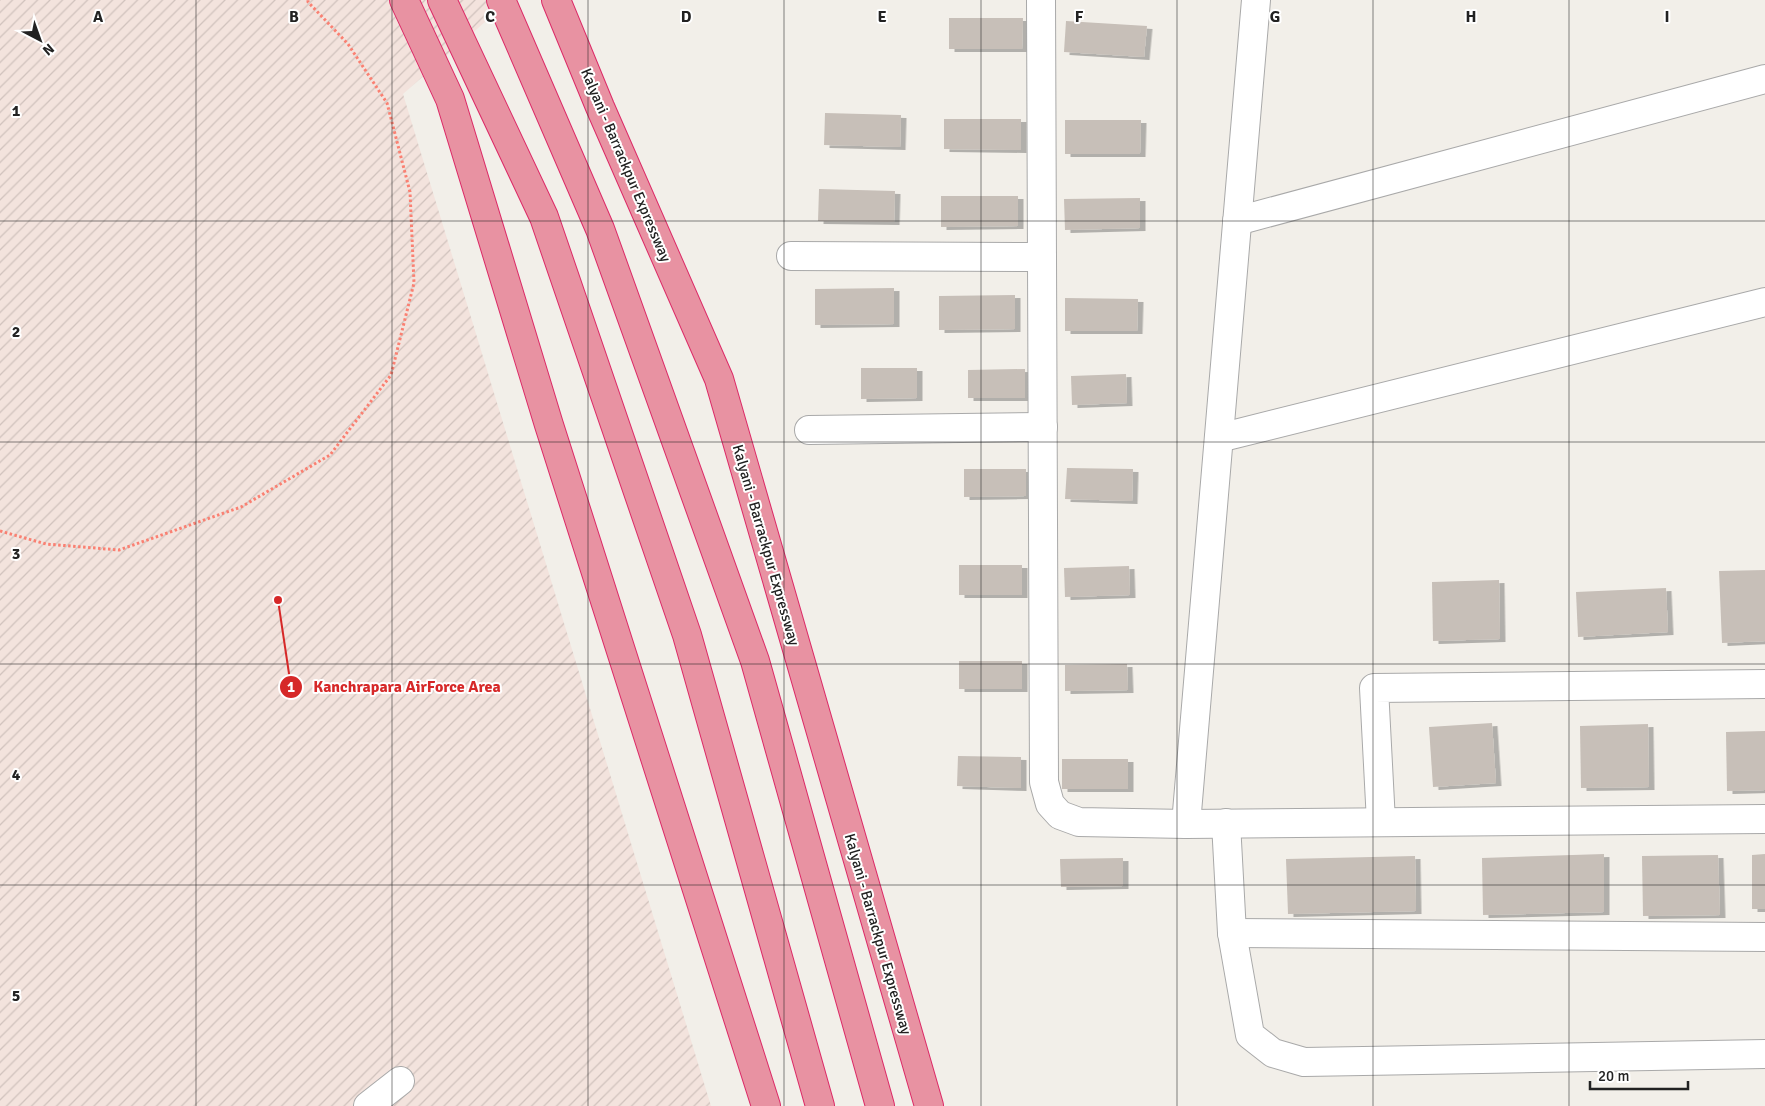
<svg xmlns="http://www.w3.org/2000/svg" width="1765" height="1106" viewBox="0 0 1765 1106" font-family="Signika,sans-serif">
<style>
.military{fill:url(#military-furrows)}
.building{fill:#c7bfb8;filter:url(#shadow)}
.lines{fill:none;stroke-linecap:round;stroke-linejoin:round}
.minor-casing{stroke:#a9a9a9;stroke-width:30}
.highway-casing{stroke:#dc2a67;stroke-width:30}
.path{stroke:#fa8072;stroke-width:3;stroke-dasharray:2.5 2.5;stroke-linecap:butt}
.minor{stroke:#fff;stroke-width:28}
.highway{stroke:#e892a2;stroke-width:28}
.grid{fill:none;stroke:#222;stroke-width:1;stroke-opacity:0.55}
.labels{text-anchor:middle;stroke-width:4;stroke-linejoin:round;paint-order:stroke}
.street-label{font-size:15px;fill:#222;stroke:#fff}
.grid-label{font-size:16px;text-anchor:middle;font-weight:bold;fill:#222;stroke:#fff;stroke-width:4;stroke-linejoin:round;paint-order:stroke}
.leader{fill:none;stroke:#d62828;stroke-width:2}
.callout-dot{fill:#d62828;stroke:#fff;stroke-width:2}
.mark-label{font-size:15px;text-anchor:middle;font-weight:bold;fill:#fff}
.callout-label{font-size:16px;text-anchor:middle;font-weight:bold;fill:#d62828;stroke:#fff;stroke-width:4;stroke-linejoin:round;paint-order:stroke}
</style>
<defs>
<pattern id="military-furrows" width="10" height="10" patternUnits="userSpaceOnUse" patternTransform="scale(1.25)"><rect width="10" height="10" fill="#f3e3dd"/><path d="M-1 1l2-2M0 10L10 0M9 11l2-2" fill="none" stroke="#d0c2bd"/></pattern>
<filter id="shadow"><feDropShadow dx="5.5" dy="3" stdDeviation="0" flood-color="#0004"/></filter>
</defs>
<rect width="100%" height="100%" fill="#f2efe9"/>
<path class="military" d="M0,0H510L403,94L711,1106H0Z"/>
<g class="building">
<path d="M949,18H1023L1022,49H949Z"/>
<path d="M1066,21L1147,26L1144,57L1064,52Z"/>
<path d="M825,113L901,115L900,147L824,145Z"/>
<path d="M944,119H1021V150L944,149Z"/>
<path d="M1065,120H1141L1140,154H1065Z"/>
<path d="M819,189L895,191L894,222L818,221Z"/>
<path d="M941,196H1018V226L941,227Z"/>
<path d="M1140,198V228L1065,230L1064,199Z"/>
<path d="M894,288V324L815,325V289Z"/>
<path d="M1015,295V329L939,330V296Z"/>
<path d="M1065,298L1138,299L1137,331H1065Z"/>
<path d="M861,368H917V398L861,399Z"/>
<path d="M1025,369V398H968V370Z"/>
<path d="M1126,374L1127,403L1072,405L1071,376Z"/>
<path d="M1067,468L1133,469L1132,501L1065,499Z"/>
<path d="M964,469H1026V496L964,497Z"/>
<rect x="959" y="565" width="63" height="30"/>
<path d="M1129,566L1130,595L1065,597L1064,568Z"/>
<path d="M1765,570V641L1722,643L1719,571Z"/>
<path d="M1499,580L1500,639L1433,641L1432,582Z"/>
<path d="M1666,588L1668,632L1578,637L1576,592Z"/>
<rect x="959" y="661" width="63" height="28"/>
<path d="M1127,664L1128,690L1065,691V665Z"/>
<path d="M1492,723L1496,783L1433,787L1429,727Z"/>
<path d="M1648,724L1649,787L1581,788L1580,726Z"/>
<path d="M1765,731V790L1727,791L1726,732Z"/>
<path d="M958,756L1021,757V788L957,786Z"/>
<rect x="1062" y="759" width="66" height="30"/>
<path d="M1604,854V912L1483,915L1482,858Z"/>
<path d="M1765,854V909H1752V855Z"/>
<path d="M1718,855L1720,915L1643,916L1642,856Z"/>
<path d="M1415,856L1416,911L1288,914L1286,859Z"/>
<path d="M1123,858V886L1061,887L1060,859Z"/>
</g>
<g class="lines">
<defs>
<g id="minor">
<path d="M1041,0L1044,782L1050,804L1060,815L1079,822L1186,824L1765,819"/>
<path d="M1237,221L1765,79"/>
<path d="M791,256L1042,257"/>
<path d="M809,430L1043,427"/>
<path d="M1219,438L1765,302"/>
<path d="M1381,822L1374,688L1765,684"/>
<path d="M1226,823L1232,933L1250,1035L1273,1053L1304,1062L1765,1054"/>
<path d="M1186,824L1256,0"/>
<path d="M1232,933L1765,937"/>
<path d="M368,1106L400,1081"/>
</g>
<g id="highway">
<path d="M404,0L450,99L549,425L766,1106"/>
<path d="M442,0L544,217L687,635L820,1106"/>
<path d="M501,0L600,229L755,661L880,1106"/>
<path d="M556,0L600,107L719,379L929,1106"/>
</g>
</defs>
<use href="#minor" class="minor-casing"/>
<use href="#highway" class="highway-casing"/>
<path class="path" d="M0,531L46,544L119,550L241,507L330,455L391,375L414,283L410,192L387,103L348,44L308,2V0"/>
<use href="#minor" class="minor"/>
<use href="#highway" class="highway"/>
</g>
<path class="grid" d="M196,0V1106M392,0V1106M588,0V1106M784,0V1106M981,0V1106M1177,0V1106M1373,0V1106M1569,0V1106M0,221H1765M0,442H1765M0,664H1765M0,885H1765"/>
<g class="labels">
<g class="street-label">
<text transform="translate(626 165) rotate(67)" y="5">Kalyani - Barrackpur Expressway</text>
<text transform="translate(766 545) rotate(74)" y="5">Kalyani - Barrackpur Expressway</text>
<text transform="translate(878 934) rotate(74)" y="5">Kalyani - Barrackpur Expressway</text>
</g>
</g>
<g class="grid-label">
<text x="98" y="22">A</text>
<text x="294" y="22">B</text>
<text x="490" y="22">C</text>
<text x="686" y="22">D</text>
<text x="882" y="22">E</text>
<text x="1079" y="22">F</text>
<text x="1275" y="22">G</text>
<text x="1471" y="22">H</text>
<text x="1667" y="22">I</text>
<text x="16" y="116">1</text>
<text x="16" y="337">2</text>
<text x="16" y="559">3</text>
<text x="16" y="780">4</text>
<text x="16" y="1001">5</text>
</g>
<path class="leader" d="M278 600L291 687"/>
<g class="callout-dot">
<circle cx="278" cy="600" r="5"/>
<circle cx="291" cy="687" r="12"/>
</g>
<g class="mark-label">
<text x="291" y="692">1</text>
</g>
<g class="callout-label">
<text x="407" y="692">Kanchrapara AirForce Area</text>
</g>
<g transform="translate(40 40) rotate(139)" stroke="#ffffff" stroke-width="4" paint-order="stroke">
<path d="M0-4L9 19L0 12L-9 19Z" fill="#222222"/>
<text y="-8" font-size="14" font-weight="bold" text-anchor="middle" fill="#222222">N</text>
</g>
<path d="M1590 1081v8h98v-8" fill="none" stroke="#222222" stroke-width="2.5"/>
<text x="1598" y="1081" font-size="15" fill="#222222" stroke="#ffffff" stroke-width="4" paint-order="stroke">20 m</text>
</svg>
